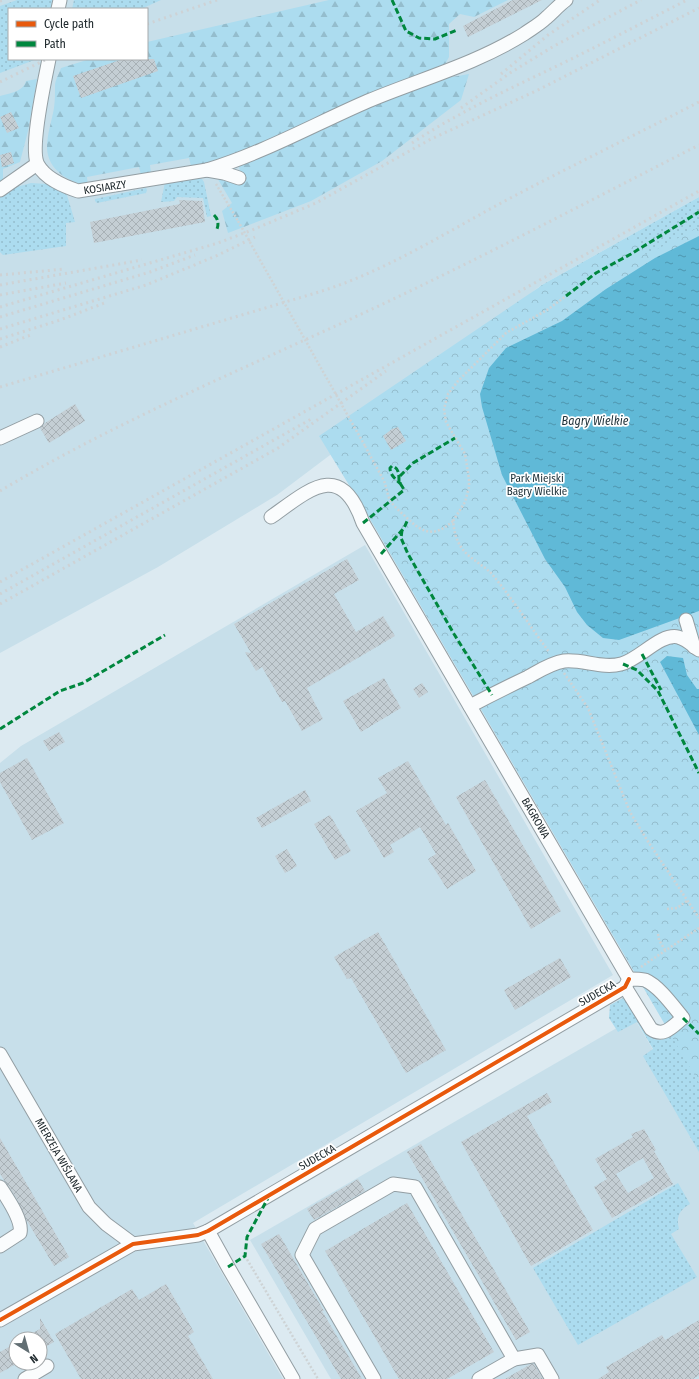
<svg xmlns="http://www.w3.org/2000/svg" width="699" height="1379" viewBox="0 0 699 1379" font-family="'Fira Sans Condensed',sans-serif">
<style>
.built{fill:#c7dfea;fill-rule:evenodd}
.grass{fill:url(#grass-dots)}
.forest{fill:url(#forest-firs)}
.park{fill:url(#park-crowns)}
.water{fill:url(#water-ripples)}
.building{fill:url(#building-cross-hatch);fill-rule:evenodd}
.lines{fill:none;stroke-linecap:round;stroke-linejoin:round}
.minor-casing{stroke:#939ea3;stroke-width:15}
.path{stroke:#ced3d5;stroke-width:2.5;stroke-dasharray:2 2;stroke-linecap:butt}
.minor{stroke:#fafcfd;stroke-width:13}
.rail{stroke:#ced2d5;stroke-width:3;stroke-dasharray:2 4;stroke-linecap:butt}
.path-bridge{stroke:#ced3d5;stroke-width:2.5;stroke-dasharray:2 2;stroke-linecap:butt}
.quiet{stroke:#00873e;stroke-width:3;stroke-dasharray:6 3;stroke-linecap:butt}
.cycleway-casing{stroke:#fff;stroke-width:6}
.cycleway{stroke:#e8590c;stroke-width:4}
.labels{text-anchor:middle;stroke-width:3.5;stroke-linejoin:round;paint-order:stroke}
.street-label{font-size:11px;fill:#212b2f;stroke:#fff}
.park-label{font-size:11px;fill:#192d35;stroke:#fff}
.water-label{font-size:12px;font-style:italic;fill:#1c2f37;stroke:#fff}
</style>
<defs>
<pattern id="grass-dots" width="8" height="8" patternUnits="userSpaceOnUse"><rect width="8" height="8" fill="#acdcef"/><path d="M2 2h.1M6 6h.1" fill="none" stroke="#94bdcd" stroke-width="1.8" stroke-linecap="round"/></pattern>
<pattern id="forest-firs" width="22" height="20" patternUnits="userSpaceOnUse"><rect width="22" height="20" fill="#acdcef"/><path d="M5 1l3.5 6h-7zM16 11l3.5 6h-7z" fill="#94bdcd"/></pattern>
<pattern id="park-crowns" width="20" height="18" patternUnits="userSpaceOnUse"><rect width="20" height="18" fill="#acdcef"/><path d="M2 6a3 3 0 1 1 6 0M12 15a3 3 0 1 1 6 0" fill="none" stroke="#94bdcd"/></pattern>
<pattern id="water-ripples" width="26" height="14" patternUnits="userSpaceOnUse"><rect width="26" height="14" fill="#60b9d7"/><path d="M2 4q2-2 4 0t4 0M15 11q2-2 4 0t4 0" fill="none" stroke="#4f97af"/></pattern>
<pattern id="building-cross-hatch" width="8" height="8" patternUnits="userSpaceOnUse"><rect width="8" height="8" fill="#c4ced4"/><path d="M0 0l8 8M0 8l8-8" fill="none" stroke="#a8b1b6"/></pattern>
</defs>
<rect width="100%" height="100%" fill="#dceaf1"/>
<g class="built">
<path d="M0,0H699V197L540,286L354,437L277,495L158,567L0,653ZM9,9H147V59H9Z"/>
<path d="M365,545L613,975L193,1223L283,1379H0V763L21,746ZM16,1339H40V1363H16Z"/>
<path d="M634,1018L699,1126V1379H331L250,1240Z"/>
</g>
<g class="grass">
<path d="M17,0H52L51,9H9V59H37L0,73V6Z"/>
<path d="M74,0H161L141,9H72Z"/>
<path d="M188,178L202,179L204,182L211,216L207,217L203,198L177,197L174,201L161,202L165,182Z"/>
<path d="M31,183L47,184L67,195L75,222L66,223V246L3,255L0,252V196L13,188Z"/>
<path d="M146,188L147,190L146,193L97,203L95,201V199Z"/>
<path d="M699,197V236L448,405L540,286Z"/>
<path d="M623,998L630,1001L634,1005L654,1039L661,1040L685,1025L699,1040V1152L643,1056L653,1049L637,1022L618,1032L609,1018L610,1005Z"/>
<path d="M678,1183L690,1204C679,1210 676,1217 679,1229L671,1234L697,1277L578,1345L533,1268Z"/>
</g>
<g class="forest">
<path d="M329,0H508L474,17L460,14L449,24V57L443,68L247,153L204,166H191L189,158L150,165L151,173L141,175L139,167L87,177L88,186C69,182 47,170 47,147C47,134 52,120 54,108C55,100 55,93 55,86C55,80 59,74 61,68L90,59H147V42Z"/>
<path d="M469,74L461,100L382,161L311,201L228,233L222,211L232,203L216,176L239,184L244,174L240,172L239,165L372,105L441,79Z"/>
<path d="M37,79L28,131L20,162L3,169V182L0,183V96C10,93 23,92 26,81Z"/>
</g>
<path class="park" d="M699,227V1083L374,526L319,436L538,288L632,235L646,255Z"/>
<g class="water">
<path d="M699,236V611L619,640L603,638L587,625L577,612L565,587L545,559L502,475L482,407L480,394L489,368L506,348L562,321L606,289L655,258Z"/>
<path d="M667,656L683,658L687,675L697,689H699V735L660,662Z"/>
</g>
<g class="building">
<path d="M513,0H542L468,37L463,26Z"/>
<path d="M123,59H154L158,71L81,98L73,76Z"/>
<path d="M11,112L19,128L7,133L0,117Z"/>
<path d="M11,152L14,163L2,167L0,155Z"/>
<path d="M179,200L202,201L205,222L94,243L90,222L180,204Z"/>
<path d="M75,404L85,421L49,443L40,428L45,423Z"/>
<path d="M398,427L406,441L391,450L383,436L392,429Z"/>
<path d="M347,559L359,580L334,594L356,632L383,616L395,636L307,688L323,719L302,731L285,701L282,702L262,667L256,671L245,652L251,653L234,624Z"/>
<path d="M384,678L401,708L361,732L343,701Z"/>
<path d="M422,683L428,692L419,698L413,689Z"/>
<path d="M59,732L65,742L49,751L43,741Z"/>
<path d="M27,758L64,823L32,840L0,782V773Z"/>
<path d="M408,761L446,825L448,823L476,871L447,889L428,859L436,854L420,827L390,845L394,852L384,858L356,811L387,793L378,778Z"/>
<path d="M485,780L561,911L531,929L456,797Z"/>
<path d="M305,790L311,801L262,828L256,818Z"/>
<path d="M330,815L351,851L335,860L314,824Z"/>
<path d="M287,849L297,866L285,873L275,856Z"/>
<path d="M378,932L446,1050L406,1073L351,978L347,979L334,957Z"/>
<path d="M560,958L571,977L515,1010L504,990Z"/>
<path d="M547,1093L552,1102L527,1116L593,1230L531,1266L461,1142Z"/>
<path d="M644,1129L656,1150L654,1151L673,1184L612,1218L594,1187L607,1179L595,1159L633,1137L631,1134ZM643,1158L654,1178L628,1193L616,1174Z"/>
<path d="M0,1138L69,1257L54,1266L27,1221L17,1199L0,1174Z"/>
<path d="M421,1144L530,1332L516,1340L407,1152Z"/>
<path d="M358,1179L365,1191L314,1220L307,1209Z"/>
<path d="M407,1203L494,1352L447,1379H399L325,1251Z"/>
<path d="M279,1234L324,1311H322L362,1379H341L261,1244Z"/>
<path d="M166,1284L194,1332L188,1336L213,1379H81L55,1334L132,1289L139,1300Z"/>
<path d="M40,1318L54,1342L40,1350V1339H22L40,1329Z"/>
<path d="M699,1320V1375L693,1379H598L609,1372L606,1367L662,1335L665,1340Z"/>
<path d="M16,1343V1364L0,1373V1352Z"/>
<path d="M531,1364H534L543,1379H505Z"/>
</g>
<g class="lines">
<defs>
<g id="minor">
<path d="M58,9L60,0"/>
<path d="M49,59C45,80 29,149 38,165C46,179 63,186 78,191L207,170L224,173L239,178"/>
<path d="M207,170C263,153 315,124 368,101C421,79 476,64 524,34C531,29 540,24 546,18C553,12 559,5 566,0"/>
<path d="M0,190L37,164"/>
<path d="M0,438L37,421"/>
<path d="M271,517C309,490 341,459 363,523L629,979"/>
<path d="M686,620L694,647"/>
<path d="M470,706C489,696 509,686 528,677C539,671 551,663 564,661C583,659 602,669 621,664C639,660 660,633 678,637C686,639 692,645 699,650"/>
<path d="M625,987L651,1029C664,1038 673,1026 683,1018C673,1006 659,986 645,980C640,979 634,979 629,979"/>
<path d="M0,1054L89,1207L106,1224L133,1244"/>
<path d="M0,1187C7,1198 23,1220 20,1233L0,1246"/>
<path d="M208,1231L228,1267L293,1379"/>
<path d="M0,1320L133,1244L198,1235L208,1231L625,987L629,979"/>
<path d="M514,1359L538,1355L552,1379"/>
<path d="M25,1379L47,1366"/>
<path d="M374,1379L302,1255L315,1229L393,1184L415,1187L514,1359L479,1379"/>
</g>
</defs>
<use href="#minor" class="minor-casing"/>
<g class="path">
<path d="M216,184L238,221"/>
<path d="M365,446C371,457 377,468 383,479C387,486 387,496 391,502C395,507 400,512 405,516C421,532 433,539 453,521C454,531 456,539 461,547C468,558 482,564 491,573C512,598 530,626 549,652"/>
<path d="M453,521L465,502L469,487V479L465,454L446,422L444,409L448,394L458,381L506,333L547,310L566,296"/>
<path d="M564,673L588,708L630,812L647,840L699,918"/>
<path d="M667,909L677,908L687,901"/>
<path d="M658,934L659,940L665,950"/>
<path d="M641,967L699,928"/>
<path d="M245,1256L318,1379"/>
</g>
<use href="#minor" class="minor"/>
<g class="rail">
<path d="M0,1L4,0"/>
<path d="M147,24L217,0"/>
<path d="M501,74L548,35L600,0"/>
<path d="M0,82L47,59"/>
<path d="M461,108L510,73L554,46L641,0"/>
<path d="M412,143C459,112 509,89 559,65C602,44 644,22 687,0"/>
<path d="M0,275L65,269"/>
<path d="M0,285L142,260"/>
<path d="M0,295L66,283"/>
<path d="M0,307L218,243L252,230L316,203L431,139L536,91L699,8"/>
<path d="M0,317L150,272L195,255"/>
<path d="M0,329L146,285L216,256L255,237"/>
<path d="M0,339L60,320L107,302"/>
<path d="M0,347L33,334"/>
<path d="M0,387L319,292C383,272 442,235 501,203C567,168 633,136 699,102"/>
<path d="M0,491C114,423 236,372 355,317C472,263 585,203 699,145"/>
<path d="M0,582L699,191"/>
<path d="M0,594L313,418"/>
<path d="M0,604L278,448L386,371"/>
</g>
<path class="path-bridge" d="M238,221L365,446"/>
<g class="quiet">
<path d="M392,0L406,31L419,38L435,39L457,30"/>
<path d="M214,215C218,219 219,223 217,229"/>
<path d="M566,296L596,273L631,254L699,212"/>
<path d="M400,476L413,463L455,438"/>
<path d="M363,523L404,490C403,487 400,484 399,481C399,474 399,468 392,466L390,468C390,475 396,480 401,484"/>
<path d="M402,530L401,538L408,554L454,634L492,695"/>
<path d="M381,554L404,528L408,519"/>
<path d="M642,654L661,690"/>
<path d="M623,664L637,670L658,691L699,773"/>
<path d="M0,729L60,691L83,683L165,635"/>
<path d="M683,1018L699,1034"/>
<path d="M228,1267L245,1256L247,1237L268,1198"/>
</g>
<defs>
<path id="cycleway" d="M0,1320L133,1244L198,1235L208,1231L625,987L629,979"/>
</defs>
<use href="#cycleway" class="cycleway-casing"/>
<use href="#cycleway" class="cycleway"/>
</g>
<g class="labels">
<g class="street-label">
<text transform="translate(105 187) rotate(-9)" y="4">KOSIARZY</text>
<text transform="translate(536 818) rotate(60)" y="4">BAGROWA</text>
<text transform="translate(597 993) rotate(-30)" y="4">SUDECKA</text>
<text transform="translate(59 1155) rotate(60)" y="4">MIERZEJA WIŚLANA</text>
<text transform="translate(317 1157) rotate(-30)" y="4">SUDECKA</text>
</g>
<g class="park-label">
<text x="537" y="482">Park Miejski<tspan x="537" dy="13">Bagry Wielkie</tspan></text>
</g>
<g class="water-label">
<text x="595" y="425">Bagry Wielkie</text>
</g>
</g>
<rect x="8" y="8" width="140" height="52" fill="#ffffff" stroke="#a6aaac"/>
<rect x="16" y="21" width="20" height="6" fill="#e8590c" stroke="#a6aaac"/>
<text x="44" y="28" font-size="12" fill="#212b2f">Cycle path</text>
<rect x="16" y="41" width="20" height="6" fill="#00873e" stroke="#a6aaac"/>
<text x="44" y="48" font-size="12" fill="#212b2f">Path</text>
<g transform="translate(28 1351) rotate(143)"><circle r="19" fill="#ffffff" stroke="#a6aaac"/>
<path d="M0-3L7 15L0 10L-7 15Z" fill="#626e73"/>
<text y="-6" font-size="11" font-weight="bold" text-anchor="middle" fill="#212b2f">N</text>
</g>
</svg>
